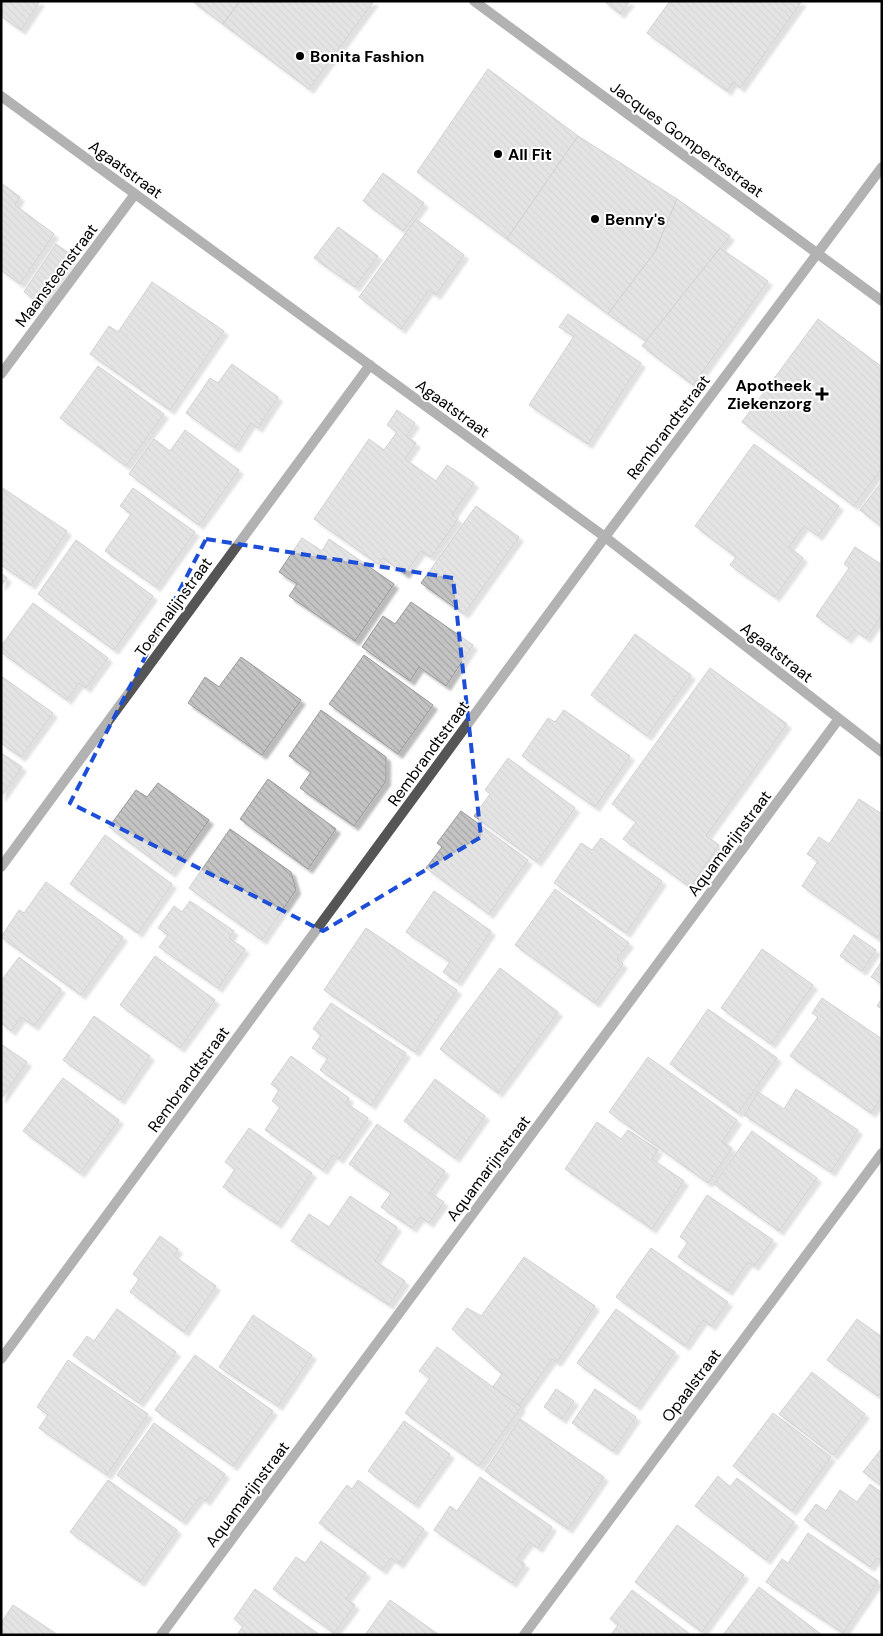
<svg xmlns="http://www.w3.org/2000/svg" width="883" height="1636" viewBox="0 0 883 1636" font-family="'DM Sans',sans-serif">
<style>
.building{fill:url(#building-back-hatch);stroke:#999;filter:url(#shadow)}
.lines{fill:none;stroke-linecap:round;stroke-linejoin:round}
.street{stroke:#555;stroke-width:10}
.marked{fill:none;stroke:#1d4ed8;stroke-width:4;stroke-dasharray:10 6;stroke-linejoin:round}
.poi-dot{fill:#000;stroke:#fff;stroke-width:2}
.labels{text-anchor:middle;stroke-width:4;stroke-linejoin:round;paint-order:stroke}
.poi-label{font-size:16px;font-weight:bold;fill:#000;stroke:#fff;text-anchor:start}
.street-label{font-size:16px;fill:#000;stroke:#fff}
</style>
<defs>
<pattern id="building-back-hatch" width="6" height="6" patternUnits="userSpaceOnUse" patternTransform="scale(1.25)"><rect width="6" height="6" fill="#c4c4c4"/><path d="M-1 5l2 2M0 0l6 6M5-1l2 2" fill="none" stroke="#a7a7a7"/></pattern>
<filter id="shadow"><feDropShadow dx="4.5" dy="4.5" stdDeviation="1" flood-color="#0004"/></filter>
</defs>
<rect width="100%" height="100%" fill="#fff"/>
<g class="building">
<path d="M1,1H40L21,30L1,16Z"/>
<path d="M192,1H240L223,24Z"/>
<path d="M240,1H374L309,89L223,24Z"/>
<path d="M604,1H630L620,14Z"/>
<path d="M670,1H802L740,88L733,82L727,91L647,33Z"/>
<path d="M488,69L578,136L507,239L417,172Z"/>
<path d="M578,136L677,199L655,252L608,314L507,239Z"/>
<path d="M383,173L424,203L403,231L363,201Z"/>
<path d="M1,183L20,197L15,205L54,234L20,284L1,270Z"/>
<path d="M677,199L730,236L646,341L608,314L655,252Z"/>
<path d="M416,219L464,255L436,295L429,290L401,329L359,297Z"/>
<path d="M338,227L378,256L355,287L314,258Z"/>
<path d="M56,244L73,256L40,304L24,292Z"/>
<path d="M720,248L768,281L693,385L642,346Z"/>
<path d="M152,282L224,331L170,410L90,354L109,326L118,332Z"/>
<path d="M568,314L641,363L588,444L529,405L574,336L559,327Z"/>
<path d="M818,319L882,367V468L854,506L742,422Z"/>
<path d="M232,364L278,397L258,428L251,423L235,448L186,413L210,378L218,383Z"/>
<path d="M98,366L164,414L126,466L60,418Z"/>
<path d="M397,410L415,423L406,436L416,443L405,459L436,481L447,465L474,483L452,515L458,519L431,557L421,551L405,574L383,558L378,564L314,519L369,439L384,450L397,432L387,425Z"/>
<path d="M185,430L239,470L199,525L129,474L154,439L170,451Z"/>
<path d="M754,444L839,506L818,536L804,526L789,547L803,558L775,597L730,565L736,557L695,526Z"/>
<path d="M882,482V527L860,510Z"/>
<path d="M1,487L67,531L31,585L1,565Z"/>
<path d="M133,488L195,532L156,587L105,551L131,514L120,506Z"/>
<path d="M476,506L519,537L464,614L421,583Z"/>
<path d="M302,538L322,551L329,539L394,584L355,641L289,596L297,584L279,572Z"/>
<path d="M76,540L153,596L114,650L38,594Z"/>
<path d="M855,547L882,565V615L866,638L854,630L847,639L816,616L849,568L844,564Z"/>
<path d="M1,573L7,578L1,586Z"/>
<path d="M411,602L473,645L446,686L419,667L410,681L362,647L383,616L395,624Z"/>
<path d="M33,603L108,658L86,688L79,683L67,700L1,652V646Z"/>
<path d="M635,634L691,675L647,736L591,695Z"/>
<path d="M364,655L433,705L398,754L329,704Z"/>
<path d="M241,657L301,700L262,755L188,703L205,677L219,687Z"/>
<path d="M710,668L787,724L706,836L719,845L690,887L623,839L636,822L612,804Z"/>
<path d="M1,676L53,713L21,757L1,743Z"/>
<path d="M321,710L386,757V781L354,826L300,788L311,772L289,756Z"/>
<path d="M564,710L630,756L595,807L522,756L548,718L555,722Z"/>
<path d="M1,753L22,767L1,797Z"/>
<path d="M508,758L575,808L537,862L474,816L490,794L485,790Z"/>
<path d="M268,779L336,829L308,869L240,819Z"/>
<path d="M158,783L209,820L171,873L109,827L136,790L147,797Z"/>
<path d="M859,799L882,814V931L877,938L802,886L818,861L807,854L819,837L829,844Z"/>
<path d="M461,811L528,860L489,914L426,868L442,847L437,843Z"/>
<path d="M230,829L291,872L296,890L262,940L189,888Z"/>
<path d="M105,835L172,884L138,933L70,884Z"/>
<path d="M601,838L662,881L626,933L554,883L581,843L592,850Z"/>
<path d="M46,882L123,937L81,995L1,937L19,910L24,913Z"/>
<path d="M555,889L629,943L617,959L623,964L595,1003L515,945Z"/>
<path d="M434,891L491,931L457,982L443,972L450,962L406,932Z"/>
<path d="M190,901L234,931L229,938L245,949L218,988L159,947L168,935L158,928L174,906L182,912Z"/>
<path d="M366,928L457,990L415,1052L324,990Z"/>
<path d="M854,935L876,950L862,971L840,956Z"/>
<path d="M762,949L813,985L771,1044L721,1008Z"/>
<path d="M155,956L215,1000L180,1048L120,1005Z"/>
<path d="M19,957L61,989L34,1026L21,1017L11,1031L1,1023V981Z"/>
<path d="M882,961V984L871,977Z"/>
<path d="M500,968L558,1012L498,1093L440,1049Z"/>
<path d="M822,998L882,1039V1097L871,1113L790,1056L818,1017L812,1013Z"/>
<path d="M882,998V1009L877,1006Z"/>
<path d="M331,1003L406,1053L371,1105L320,1070L328,1058L312,1048L321,1035L313,1029Z"/>
<path d="M708,1009L777,1058L738,1113L670,1064Z"/>
<path d="M94,1016L150,1056L120,1100L63,1060Z"/>
<path d="M1,1044L27,1062L1,1099Z"/>
<path d="M291,1056L349,1098L346,1103L368,1118L339,1159L333,1155L323,1170L265,1130L280,1107L272,1101L279,1090L271,1084Z"/>
<path d="M648,1057L737,1120L722,1142L732,1148L708,1183L609,1112Z"/>
<path d="M63,1078L119,1120L80,1173L23,1131Z"/>
<path d="M435,1079L485,1116L455,1158L404,1121Z"/>
<path d="M796,1089L858,1130L831,1172L744,1115L758,1092L784,1109Z"/>
<path d="M597,1122L621,1139L628,1130L658,1150L652,1159L684,1181L652,1229L565,1169Z"/>
<path d="M377,1124L445,1171L430,1193L444,1202L429,1223L420,1217L412,1228L381,1207L391,1193L349,1164Z"/>
<path d="M249,1128L312,1173L277,1224L223,1187L235,1169L225,1162Z"/>
<path d="M752,1131L817,1178L779,1231L714,1184Z"/>
<path d="M707,1195L773,1240L754,1266L748,1262L728,1291L678,1257L688,1242L680,1237Z"/>
<path d="M350,1196L397,1227L375,1261L405,1281L389,1305L291,1241L309,1214L329,1227Z"/>
<path d="M160,1236L178,1249L174,1256L216,1286L184,1332L130,1292L139,1279L133,1274Z"/>
<path d="M651,1248L728,1302L711,1326L703,1320L685,1346L616,1297Z"/>
<path d="M524,1257L595,1306L557,1362L552,1359L519,1406L492,1388L502,1374L452,1329L467,1308L481,1316Z"/>
<path d="M117,1309L176,1352L139,1403L73,1355L87,1336L94,1341Z"/>
<path d="M616,1309L675,1352L636,1406L577,1363Z"/>
<path d="M253,1315L312,1355L278,1406L219,1367Z"/>
<path d="M857,1319L882,1337V1391L878,1396L827,1360Z"/>
<path d="M437,1347L521,1407L479,1466L405,1413L430,1378L419,1371Z"/>
<path d="M195,1355L273,1411L233,1466L155,1410Z"/>
<path d="M68,1360L148,1414L107,1475L39,1428L48,1415L37,1407Z"/>
<path d="M812,1372L865,1414L833,1455L779,1414Z"/>
<path d="M556,1389L574,1401L562,1419L544,1407Z"/>
<path d="M595,1389L636,1417L613,1451L572,1423Z"/>
<path d="M773,1413L831,1457L792,1511L733,1466Z"/>
<path d="M520,1419L604,1477L568,1529L485,1471Z"/>
<path d="M404,1421L450,1454L414,1504L368,1471Z"/>
<path d="M154,1423L225,1474L206,1501L200,1497L182,1521L117,1475Z"/>
<path d="M882,1448V1486L863,1472Z"/>
<path d="M718,1476L730,1487L737,1478L794,1522L766,1560L695,1506Z"/>
<path d="M480,1477L552,1527L538,1548L529,1542L517,1559L525,1564L512,1583L434,1530L450,1506L457,1511Z"/>
<path d="M108,1480L177,1530L140,1582L70,1532Z"/>
<path d="M358,1480L424,1529L399,1564L391,1558L382,1570L319,1523L347,1485L352,1489Z"/>
<path d="M870,1484L882,1493V1561L877,1558L870,1567L804,1520L816,1504L826,1511L840,1490L857,1502Z"/>
<path d="M677,1525L744,1575L702,1632L635,1582Z"/>
<path d="M808,1533L878,1581L843,1633L766,1582L782,1559L788,1563Z"/>
<path d="M321,1541L366,1573L346,1599L355,1605L334,1633L273,1589L296,1557L305,1563Z"/>
<path d="M759,1587L822,1635H723Z"/>
<path d="M255,1589L320,1635H237L243,1626L234,1619Z"/>
<path d="M632,1590L691,1635H611L618,1625L610,1619Z"/>
<path d="M390,1600L439,1635H365Z"/>
<path d="M13,1605L58,1635H1V1623Z"/>
</g>
<g class="lines">
<g class="street">
<path d="M474,1L882,301"/>
<path d="M1,96L605,537L882,752"/>
<path d="M1,374L135,194"/>
<path d="M1,867L370,365"/>
<path d="M1,1359L605,537L882,167"/>
<path d="M161,1635L838,720"/>
<path d="M524,1635L882,1153"/>
</g>
</g>
<path d="M0 0H883V1636H0ZM206,539L453,578L481,837L323,931L70,803Z" fill="#fff" fill-opacity=".55" fill-rule="evenodd"/>
<path class="marked" d="M206,539L453,578L481,837L323,931L70,803Z"/>
<g class="poi-dot">
<circle cx="300" cy="56" r="5"/>
<circle cx="498" cy="154" r="5"/>
<circle cx="595" cy="219" r="5"/>
<path d="M819.5 386.5h5v5h5v5h-5v5h-5v-5h-5v-5h5z"/>
</g>
<g class="labels">
<g class="poi-label">
<text x="310" y="62">Bonita Fashion</text>
<text x="508" y="160">All Fit</text>
<text x="605" y="225">Benny's</text>
<text x="812" y="391" text-anchor="end">Apotheek<tspan x="812" dy="18">Ziekenzorg</tspan></text>
</g>
<g class="street-label">
<text transform="translate(687 139) rotate(36)" y="6">Jacques Gompertsstraat</text>
<text transform="translate(126 169) rotate(36)" y="6">Agaatstraat</text>
<text transform="translate(56 275) rotate(-53)" y="6">Maansteenstraat</text>
<text transform="translate(453 408) rotate(36)" y="6">Agaatstraat</text>
<text transform="translate(668 427) rotate(-53)" y="6">Rembrandtstraat</text>
<text transform="translate(173 607) rotate(-54)" y="6">Toermalijnstraat</text>
<text transform="translate(777 652) rotate(38)" y="6">Agaatstraat</text>
<text transform="translate(428 753) rotate(-54)" y="6">Rembrandtstraat</text>
<text transform="translate(729 843) rotate(-53)" y="6">Aquamarijnstraat</text>
<text transform="translate(188 1079) rotate(-54)" y="6">Rembrandtstraat</text>
<text transform="translate(488 1168) rotate(-53)" y="6">Aquamarijnstraat</text>
<text transform="translate(691 1385) rotate(-53)" y="6">Opaalstraat</text>
<text transform="translate(247 1494) rotate(-53)" y="6">Aquamarijnstraat</text>
</g>
</g>
<rect width="883" height="1636" fill="none" stroke="#000000" stroke-width="5"/>
</svg>
